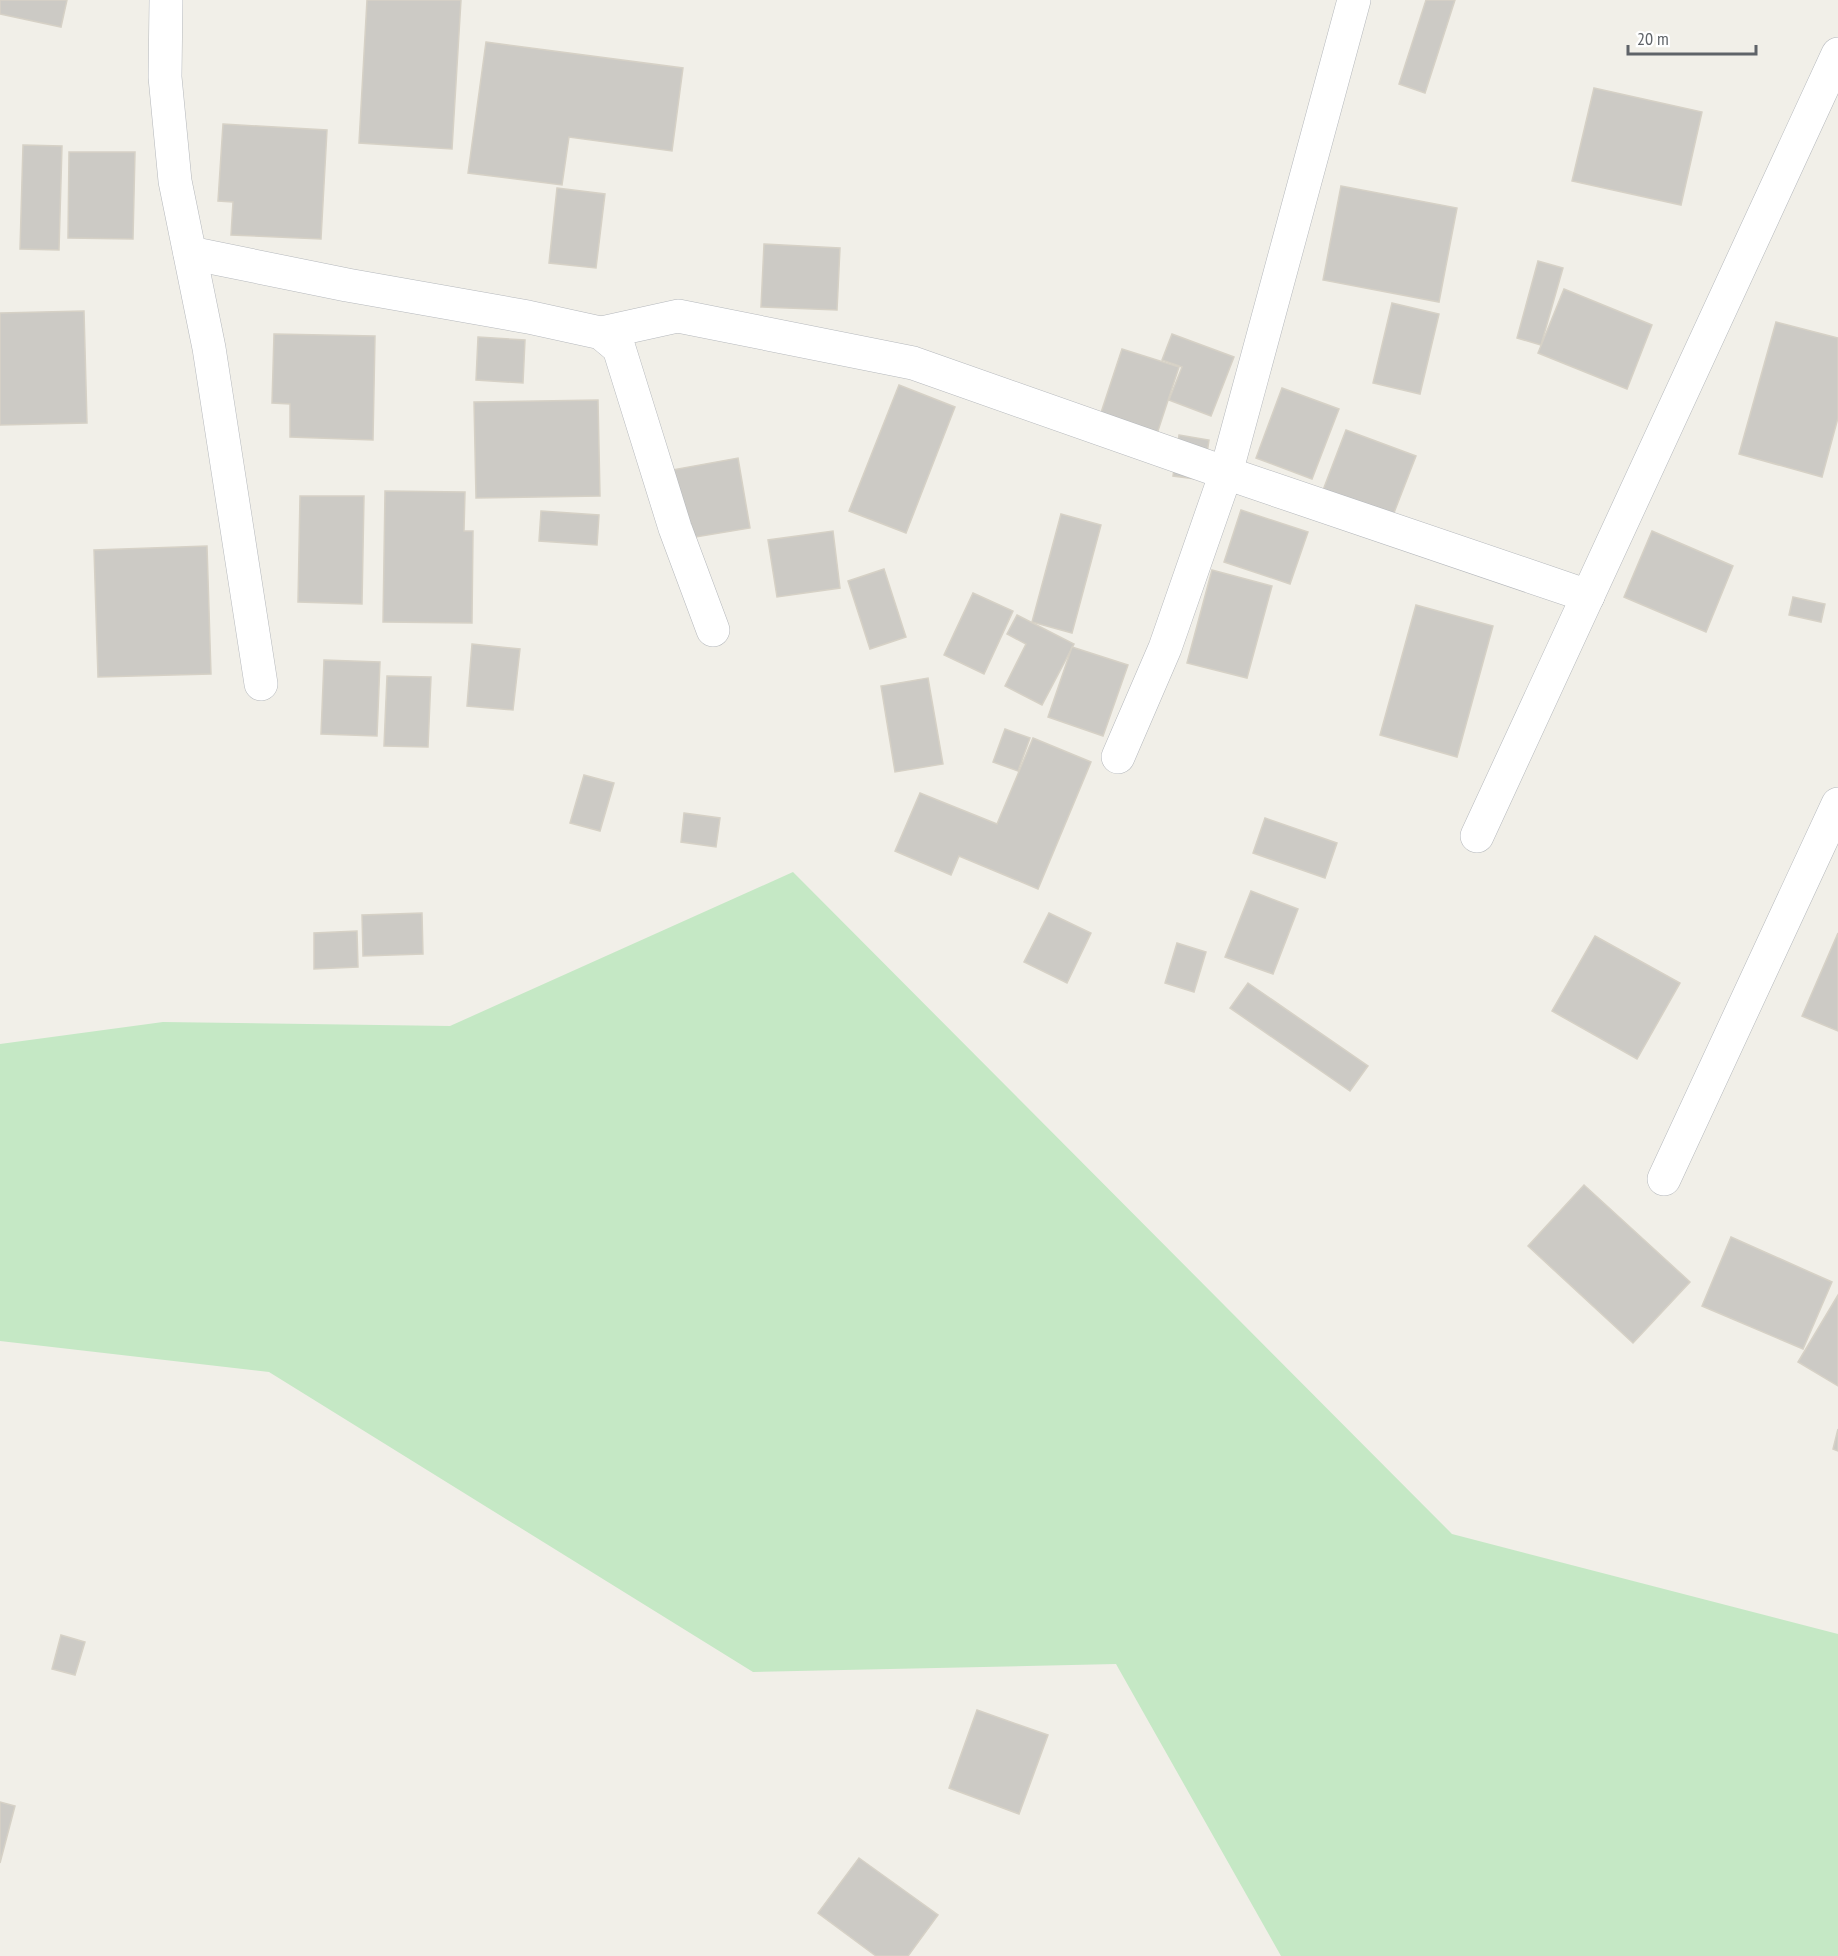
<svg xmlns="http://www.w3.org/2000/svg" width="1838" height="1956" viewBox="0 0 1838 1956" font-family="'PT Sans Narrow',sans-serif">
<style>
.green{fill:#c5e8c5}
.building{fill:#cccac5;stroke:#d6d1c6;stroke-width:1.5}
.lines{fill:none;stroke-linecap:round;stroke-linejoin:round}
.street-casing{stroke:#b5b8bc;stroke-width:34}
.street{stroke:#fff;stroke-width:33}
</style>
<rect width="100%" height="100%" fill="#f1efe8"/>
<path class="green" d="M793,872L1452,1534L1838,1634V1956H1281L1116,1664L753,1672L269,1372L0,1341V1044L163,1022L450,1026Z"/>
<g class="building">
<path d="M0,0H67L61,27L0,14Z"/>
<path d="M367,0H461L452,149L359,143Z"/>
<path d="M1426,0H1455L1425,93L1399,84Z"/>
<path d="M486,42L683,68L672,151L569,137L562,185L468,173Z"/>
<path d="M1594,88L1702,112L1681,205L1572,181Z"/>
<path d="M223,124L327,130L321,239L231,235L233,202L218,201Z"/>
<path d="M23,145L62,146L59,250L20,249Z"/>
<path d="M69,152H135L133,239L68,238Z"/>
<path d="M1341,186L1457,208L1439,302L1323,280Z"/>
<path d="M557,188L605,194L596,268L549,263Z"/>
<path d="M764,244L840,248L837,310L761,307Z"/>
<path d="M1538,261L1563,268L1541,345L1517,338Z"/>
<path d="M1564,289L1652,325L1627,389L1538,353Z"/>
<path d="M1392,303L1439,314L1420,394L1373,383Z"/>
<path d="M84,311L87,423L0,425V313Z"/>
<path d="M1776,322L1838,338V418L1822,477L1739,454Z"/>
<path d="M274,334L375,336L373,440L290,437V404L272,403Z"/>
<path d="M1172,334L1234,357L1211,416L1169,400L1182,367L1162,360Z"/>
<path d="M478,337L525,340L523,383L476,380Z"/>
<path d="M1122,349L1179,367L1149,458L1092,440Z"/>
<path d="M899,385L955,407L906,533L849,511Z"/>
<path d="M1282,388L1339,409L1312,479L1256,458Z"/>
<path d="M598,400L600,496L476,498L474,402Z"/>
<path d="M1346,430L1416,456L1390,523L1320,498Z"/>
<path d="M1179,435L1209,440L1203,480L1173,476Z"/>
<path d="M738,458L750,528L684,539L672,470Z"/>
<path d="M385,491L465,492L464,531H473L472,623L383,622Z"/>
<path d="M300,496H364L362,604L298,602Z"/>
<path d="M1241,510L1308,532L1290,584L1224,562Z"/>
<path d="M541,511L599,515L597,545L539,541Z"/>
<path d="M1061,514L1101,525L1072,633L1032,622Z"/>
<path d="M833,531L840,588L777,597L768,540Z"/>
<path d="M1652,531L1733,566L1706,632L1624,597Z"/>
<path d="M207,546L211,674L98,677L94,550Z"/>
<path d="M884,569L906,637L870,649L848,581Z"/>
<path d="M1212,570L1272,586L1247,678L1187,663Z"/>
<path d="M973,593L1013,611L984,674L944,655Z"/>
<path d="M1793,597L1825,604L1821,622L1789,615Z"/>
<path d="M1416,605L1493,626L1457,757L1380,735Z"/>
<path d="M1017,615L1074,644L1042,705L1005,686L1026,644L1007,634Z"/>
<path d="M472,644L520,649L513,710L467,706Z"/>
<path d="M1072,647L1128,665L1103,736L1048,717Z"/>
<path d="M324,660L380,662L377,736L321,734Z"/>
<path d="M387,676L431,677L428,747L384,746Z"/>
<path d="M928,678L943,764L895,772L881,686Z"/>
<path d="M1005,729L1030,738L1018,771L993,762Z"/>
<path d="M1033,738L1091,762L1038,889L959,856L951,875L895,851L920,793L997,824Z"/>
<path d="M584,775L614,783L600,831L570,823Z"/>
<path d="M684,813L720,818L716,847L681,842Z"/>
<path d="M1265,818L1337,843L1325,878L1253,853Z"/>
<path d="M1251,891L1298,909L1273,974L1225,957Z"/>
<path d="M422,913L423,954L363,956L362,915Z"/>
<path d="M1049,913L1091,933L1067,983L1024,962Z"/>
<path d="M357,931L358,967L314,969V933Z"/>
<path d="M1838,933V1031L1802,1016Z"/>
<path d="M1595,936L1680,983L1637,1059L1552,1011Z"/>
<path d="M1177,943L1206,952L1194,992L1165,983Z"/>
<path d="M1248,983L1368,1066L1350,1091L1230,1008Z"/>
<path d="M1584,1185L1690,1282L1633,1343L1528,1246Z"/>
<path d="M1731,1237L1832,1282L1803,1349L1702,1306Z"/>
<path d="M1838,1295V1386L1798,1362Z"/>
<path d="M1838,1429V1451L1833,1449Z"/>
<path d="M61,1635L85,1642L75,1675L52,1669Z"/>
<path d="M977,1710L1048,1735L1019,1814L949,1788Z"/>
<path d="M0,1802L15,1806L0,1863Z"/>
<path d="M859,1858L938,1915L908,1956H876L818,1913Z"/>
</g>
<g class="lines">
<defs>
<g id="street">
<path d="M166,0L165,77L175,181L209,348L261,684"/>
<path d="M190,253L347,285L528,317L601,333L619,348L675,528L713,630"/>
<path d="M601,333L678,316L913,363L1226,473L1588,596"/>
<path d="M1118,757L1165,648L1226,473L1354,0"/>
<path d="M1477,836L1838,54"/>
<path d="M1664,1179L1838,804"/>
</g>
</defs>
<use href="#street" class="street-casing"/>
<use href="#street" class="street"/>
</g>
<path d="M1628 45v9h128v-9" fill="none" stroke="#5f6368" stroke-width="3"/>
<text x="1637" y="45" font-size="18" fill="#5f6368" stroke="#ffffff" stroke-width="4.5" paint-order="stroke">20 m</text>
</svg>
